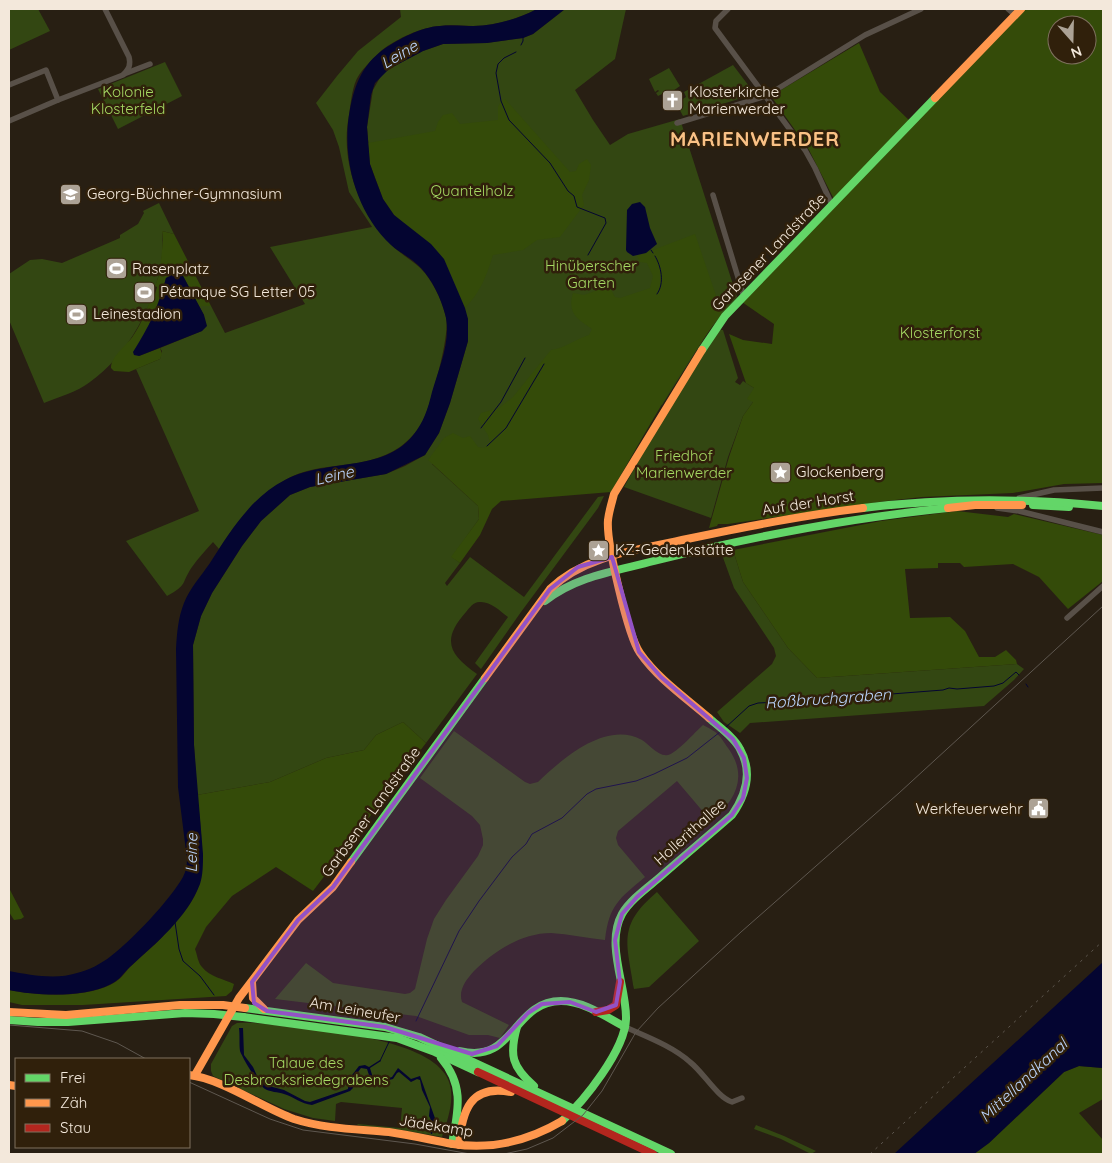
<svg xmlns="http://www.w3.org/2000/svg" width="1112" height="1163" viewBox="0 0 1112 1163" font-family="Quicksand,sans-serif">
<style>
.green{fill:#334712}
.forest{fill:#344b09;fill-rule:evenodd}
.water{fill:#040531}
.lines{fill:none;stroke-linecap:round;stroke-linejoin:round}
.stream{stroke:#040531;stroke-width:1}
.street{stroke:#585048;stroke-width:5.5}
.fast{stroke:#63d668;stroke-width:8}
.slow{stroke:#ff974d;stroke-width:8}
.jam{stroke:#b3261e;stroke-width:8}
.tram{stroke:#5e574f;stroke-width:1}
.rail{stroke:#5e574f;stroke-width:1;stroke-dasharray:2.5 5;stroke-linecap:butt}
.marked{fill:#9352c5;fill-opacity:0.2;stroke:#9352c5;stroke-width:4;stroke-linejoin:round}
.labels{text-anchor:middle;stroke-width:5;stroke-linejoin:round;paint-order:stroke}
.park-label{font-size:15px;fill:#a5d963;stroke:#30200b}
.poi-label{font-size:15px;fill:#f3e8db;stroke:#30200b;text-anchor:start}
.street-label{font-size:15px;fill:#f3e8db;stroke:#30200b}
.water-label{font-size:16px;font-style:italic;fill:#bbd5fd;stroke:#30200b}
.district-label{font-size:20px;font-weight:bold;letter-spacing:1px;fill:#fac185;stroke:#30200b}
</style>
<rect width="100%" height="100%" fill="#281f13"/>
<g class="green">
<path d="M9,9H38L50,31L9,50Z"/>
<path d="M400,9H537C517,19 496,26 473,26C462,26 451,24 440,26C421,27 397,39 382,50C375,57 364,67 359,75C352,85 351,103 349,115C340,160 358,209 389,242C397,252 409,258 418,266C431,277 442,300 446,317C450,336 433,394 426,414C421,427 411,439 400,447C363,472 322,459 285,480C256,496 236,523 219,549L213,542C206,550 198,558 192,567C181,583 188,585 167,596L126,541L199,511L136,369L160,359L162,351L160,348L202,331L204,315L199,306H211L225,333L305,304L270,247L372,227L349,192L339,147L333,130L316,103L337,76L358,51L401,17Z"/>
<path d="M565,9H626L615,59L575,90L593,120L610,145L628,134L680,119L737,297L710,329L662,405L432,464L478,506L479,519L452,557L460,563L445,583L447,586L470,557L524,597L598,497L604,496L598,508L521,612L481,669L475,663L508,617C500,611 491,602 481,602C474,601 470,607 466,612C441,640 449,654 477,674L426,743L403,722L376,735L364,750L326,758L270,782L197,795L194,745L193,645L201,616L212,593L242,546L261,521L290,495L310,487L386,474L405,466L425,455L439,433L450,403L468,341V319L370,164L367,127L373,90L382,74L389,69L423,51L443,44L486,43L523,38L533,34Z"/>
<path d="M165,62L182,96L118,129L98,89Z"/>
<path d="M733,65L755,94L683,116L676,103L686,97L684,92Z"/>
<path d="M669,68L680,86L670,93L668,91L658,96L656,93L659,91L658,90L655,92L649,79Z"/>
<path d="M159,203L174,234L162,231C168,283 133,352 90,382C77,392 59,397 44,403L9,320V274L30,260L42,259L62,263L120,238V235L138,224L144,213L143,211Z"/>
<path d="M719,330H723L738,378L735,382L740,385L743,381L754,388L753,402L743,416L728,457L711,518L624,487L667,410Z"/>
<path d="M733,550L743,582L788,648L817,678L1017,664L1024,669L1014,680L984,706L750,723L740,733L724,722L717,712L772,664L776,656L774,648L734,588L721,552Z"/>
<path d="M703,725C719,733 719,735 728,748C749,777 735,801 711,821L677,781L618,831L616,838L618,845L645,877C619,899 609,905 605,940C587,938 569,934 551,933C522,933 494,951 474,971C466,980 458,990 462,1002L509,1025L500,1038L488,1035H469L416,1016L275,999L306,963L333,983L405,994L410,993L415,989L427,939L434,919L446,900L478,856L483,845V839L480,825L472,816L420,778L454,731L525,782L530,784L538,782C562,759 606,720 642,740C649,744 658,757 668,755C677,753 695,732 703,725Z"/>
<path d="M657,892L699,941L649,987L634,989C627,942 617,926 657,892Z"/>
<path d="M237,1023C254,1022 273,1025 290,1027C329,1031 423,1040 445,1074C458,1093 448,1118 442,1137L402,1130L357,1125L358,1124L400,1128L402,1108L341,1102L336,1104L335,1121L313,1118L284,1109L213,1076L211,1071V1064L232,1026Z"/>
<path d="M756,1125L784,1136L816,1151L811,1154L781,1139L754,1129Z"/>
</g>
<g class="forest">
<path d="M1025,9H1103V483L1064,484L1013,493L922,497L886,501L728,524H718L717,526L709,528L729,457L743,416L753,402L747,399L754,388L746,383L729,334L743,340L772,344L774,324L742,302L837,205L809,150L771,96L859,43L880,92L912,123ZM1057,25H1087V55H1057Z"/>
<path d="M505,99L570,172L576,171L579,164L587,159L591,165L589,180L582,195L584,205L560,237L537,240L523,250L493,255C486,277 481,291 465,308L444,259L394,215L383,199L370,164L368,143L435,131L438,122L443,115L452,113L460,124L498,120V107L501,101Z"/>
<path d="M162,231L174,234L211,306H199L182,274L166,278C159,305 146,329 139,356L160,348L162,354L160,359L129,372L114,371L111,368C111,356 127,345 133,336C142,323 147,308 153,293L155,294L157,287L155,286L159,275L157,271L160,270L163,240Z"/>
<path d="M695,234L722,313C680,369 646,432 611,492L501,501L492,509L480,535L460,563L451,557L479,519L478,506L428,460L444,438L453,433L463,438L470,436L478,447L484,448L490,443L488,435L478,419L481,413L499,408L513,397L551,350C565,348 576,339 589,335L592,329C577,319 567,313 573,293L584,295L606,287L610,288L615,297L620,298L650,288L653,276L647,263L640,262L637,256Z"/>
<path d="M957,511L1008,517L1014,514L1103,535V581L1068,609L1039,577L1013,564L964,567L960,563H938V568L905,569L910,618L950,617L965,631L979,657H995L1006,650L1016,660L1017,664L817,678L788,648L743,582L733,550L881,521Z"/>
<path d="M403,722L426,743L313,891L276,867L232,896L206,927L195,949C197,954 198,963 202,967C210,977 224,979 234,984L232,991L226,996L83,1005H22L9,1002V990C39,996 82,998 110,985C119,981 124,974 130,967C141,956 153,947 163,936C173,925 193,904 197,890C205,858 201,827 197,795L270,782L326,758L364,750L376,735Z"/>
<path d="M9,888L24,917L21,919L14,920L9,912Z"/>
<path d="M1079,1066L1103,1068V1099L1079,1113L1103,1140V1154H974L989,1143L1064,1072Z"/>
</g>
<g class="water">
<path d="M537,9H565L533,34L523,38L487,43L443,44L423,51L389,69L375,83L371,95L367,127L370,164L375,178L383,199L394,215L431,244L444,259L465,308L468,319V341L450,403L439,433L425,455L386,474L310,487L290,495L261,521L242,546L212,593L201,616L193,645L194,745L203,854C203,864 203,875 200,884C187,918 156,943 131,966C124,972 120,980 111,984C84,998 38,996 9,990V971C30,975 56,980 77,973C89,970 101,964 111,956C132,940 170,900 183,877C186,871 187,865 187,859L178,787L176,649C177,633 178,618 184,603C190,588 201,576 210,563C230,532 251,497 285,480C333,455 399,478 425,415C428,408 430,400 432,392C439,368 452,339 445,314C441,298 432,280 421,268C413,259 400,253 391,245C355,211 341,156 350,109C355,84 362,65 384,49C399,39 421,27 440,26C451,25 463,26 474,26C496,25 518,19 537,9Z"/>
<path d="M640,202L645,207L650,228L657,244L646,253L633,256L627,252L626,250L627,210L632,204Z"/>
<path d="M175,273L182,274L204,315L207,326L202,331L139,356L134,355L133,352C149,327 159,306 166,278Z"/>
<path d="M1103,962V1068L1079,1066L1064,1072L989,1143L974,1154H894Z"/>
<path d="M239,1028H243L244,1055L253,1067L258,1078L265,1085L284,1090L305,1101L310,1102L348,1089L349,1079L359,1066L365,1065L369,1067L380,1060L381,1061L370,1068L373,1078L376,1082L392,1077L398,1068L411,1079L420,1076L436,1121L432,1134H431L430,1130L433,1124L429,1116L430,1107L422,1090L420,1080L417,1079L411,1082L399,1072L397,1073L393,1079L385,1081L378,1085L371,1081L367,1069L361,1068L352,1080L353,1088L350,1091L312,1105C301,1104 294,1097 284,1094C278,1092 270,1092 265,1089C259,1086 242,1057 240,1051C239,1044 240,1035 239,1028Z"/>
</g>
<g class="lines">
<g class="stream">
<path d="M521,45L523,41V37"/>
<path d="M516,52L504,58L498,64L496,73L501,101L509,120L550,163L568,191L574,196L577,207L605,218L606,223L588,255"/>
<path d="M651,250L653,253"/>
<path d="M655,256C661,266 665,283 657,294"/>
<path d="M481,428L501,402L525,358"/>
<path d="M487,446L506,428L544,364"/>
<path d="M1026,684L1028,687"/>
<path d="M725,728L749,706L758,703L801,701L943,690L949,688L957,689L994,686L1003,683L1016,672L1019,675"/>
<path d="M175,922L179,949L183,961L200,976L214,995"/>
<path d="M416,1021L459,931L479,901L512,857L526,844L532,834L562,818L587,794L596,789L636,781L654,774L687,758L720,732"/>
<path d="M380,1061L389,1042"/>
</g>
<g class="street">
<path d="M728,9L716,21L715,28L805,150L815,168L832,205"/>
<path d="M1008,9L1015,15"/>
<path d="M124,74L150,64"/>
<path d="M9,85L46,70L58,100"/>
<path d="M9,121L58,100L123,75C129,69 131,65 129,57L105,9"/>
<path d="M677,123L766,96L865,35L921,9"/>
<path d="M713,195L744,297"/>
<path d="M1019,498L1054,490L1103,488"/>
<path d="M997,508L1019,511L1103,532"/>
<path d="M1067,618L1103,586"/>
<path d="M625,1027C647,1037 672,1046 690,1062C704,1073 717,1097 732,1102L742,1098"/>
</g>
<g class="fast">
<path d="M702,350L725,316L935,98"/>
<path d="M1033,505L1069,507"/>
<path d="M863,508C943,498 1022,498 1103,506"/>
<path d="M545,601C576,576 616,571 654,561C751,537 849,518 948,508"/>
<path d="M351,862L485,678"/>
<path d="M245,1008L385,1027L419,1037L671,1154"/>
<path d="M243,1017L397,1038L435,1052L478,1072"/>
<path d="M9,1020L38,1022H68L185,1013L214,1014L243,1017"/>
<path d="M517,1027C509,1055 512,1067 534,1086"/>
<path d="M460,1051C514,1065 513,1001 561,1001C584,1001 606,1017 625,1027"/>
<path d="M441,1058C465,1086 458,1111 452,1144"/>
<path d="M562,1121C584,1101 625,1050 626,1019C627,987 605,945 622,914C630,900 647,888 660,877C684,856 708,836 732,815C746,795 753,772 740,749C734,737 719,727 709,718"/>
</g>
<g class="slow">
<path d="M935,98L1021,9"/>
<path d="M702,350L614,494C612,502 609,511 608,520C606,542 628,636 640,653C658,679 686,698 709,718"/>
<path d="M948,508L975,505H1022"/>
<path d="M485,678L550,589C587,554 639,550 687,539C745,527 804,515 863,508"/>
<path d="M252,982L253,998L264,1009"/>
<path d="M9,1012L66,1015L180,1005H223L245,1008"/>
<path d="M189,1075C223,1079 261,1107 294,1119C325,1129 357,1129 389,1132C410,1135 431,1140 453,1144C492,1150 528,1141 562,1121"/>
<path d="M195,1075L239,998L298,920L333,887L351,862"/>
<path d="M9,1085L16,1086"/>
<path d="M459,1145C462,1111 470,1084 511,1092"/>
</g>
<g class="jam">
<path d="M596,1012L608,1010L616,1005L620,982"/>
<path d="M478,1072L653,1154"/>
</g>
<g class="tram">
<path d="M9,1025L82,1031L117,1043L146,1059"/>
<path d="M189,1082L270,1119L303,1130L415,1144L470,1154"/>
<path d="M504,1154L527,1149L553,1138L583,1115L602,1091L636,1032L658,1008L741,932L899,793L1103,606"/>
</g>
<path class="rail" d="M870,1154L1103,941"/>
</g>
<path class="marked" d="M612,557L639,652L661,677L733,739L744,758L747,778L743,798L732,815L637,897L622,914L615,940L620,982L616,1005L596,1012L570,1002L542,1004L528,1013L497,1046L472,1054L385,1027L267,1011L254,1003L252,982L298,920L333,887L550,589L578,567Z"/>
<defs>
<symbol id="church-square" viewBox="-11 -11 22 22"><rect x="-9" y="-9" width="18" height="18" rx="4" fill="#aca295" stroke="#30200b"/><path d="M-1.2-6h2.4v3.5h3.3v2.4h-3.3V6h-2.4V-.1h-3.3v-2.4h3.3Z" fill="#fff"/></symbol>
<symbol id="school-square" viewBox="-11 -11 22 22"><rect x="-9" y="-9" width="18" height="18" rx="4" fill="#aca295" stroke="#30200b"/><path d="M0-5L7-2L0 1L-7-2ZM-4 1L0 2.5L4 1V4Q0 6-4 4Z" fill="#fff"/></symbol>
<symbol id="stadium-square" viewBox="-11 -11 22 22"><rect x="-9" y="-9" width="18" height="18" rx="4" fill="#aca295" stroke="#30200b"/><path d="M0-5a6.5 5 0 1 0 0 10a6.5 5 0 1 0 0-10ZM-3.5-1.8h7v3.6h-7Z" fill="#fff"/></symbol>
<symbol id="sight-square" viewBox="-11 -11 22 22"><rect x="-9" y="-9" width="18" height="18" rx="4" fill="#aca295" stroke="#30200b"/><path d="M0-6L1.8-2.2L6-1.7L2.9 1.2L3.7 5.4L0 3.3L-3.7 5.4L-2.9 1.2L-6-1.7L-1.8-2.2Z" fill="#fff"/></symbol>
<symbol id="civic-square" viewBox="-11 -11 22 22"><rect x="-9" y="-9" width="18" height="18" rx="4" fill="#aca295" stroke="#30200b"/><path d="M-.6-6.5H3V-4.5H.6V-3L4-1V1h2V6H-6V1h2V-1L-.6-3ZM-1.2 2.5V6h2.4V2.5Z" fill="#fff"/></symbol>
</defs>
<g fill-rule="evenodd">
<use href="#church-square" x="660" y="88" width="25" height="25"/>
<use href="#school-square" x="58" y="182" width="25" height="25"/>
<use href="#stadium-square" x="104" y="256" width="25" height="25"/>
<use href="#stadium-square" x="132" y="280" width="25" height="25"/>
<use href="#stadium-square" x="64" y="302" width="25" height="25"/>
<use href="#sight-square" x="768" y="460" width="25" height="25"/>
<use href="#sight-square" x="586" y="538" width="25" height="25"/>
<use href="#civic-square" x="1026" y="796" width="25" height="25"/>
</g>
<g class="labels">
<g class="park-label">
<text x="128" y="97">Kolonie<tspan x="128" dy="17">Klosterfeld</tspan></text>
<text x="472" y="196">Quantelholz</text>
<text x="591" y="271">Hinüberscher<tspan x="591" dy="17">Garten</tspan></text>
<text x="940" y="338">Klosterforst</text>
<text x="684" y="461">Friedhof<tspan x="684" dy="17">Marienwerder</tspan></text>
<text x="306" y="1068">Talaue des<tspan x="306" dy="17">Desbrocksriedegrabens</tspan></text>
</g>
<g class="poi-label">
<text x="689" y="97">Klosterkirche<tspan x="689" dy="17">Marienwerder</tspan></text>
<text x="87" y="199">Georg-Büchner-Gymnasium</text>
<text x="132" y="274">Rasenplatz</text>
<text x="160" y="297">Pétanque SG Letter 05</text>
<text x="93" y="319">Leinestadion</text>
<text x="796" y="477">Glockenberg</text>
<text x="615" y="555">KZ-Gedenkstätte</text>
<text x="1023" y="814" text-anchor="end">Werkfeuerwehr</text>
</g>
<g class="street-label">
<text transform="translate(769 252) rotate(-46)" y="5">Garbsener Landstraße</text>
<text transform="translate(808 503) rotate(-9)" y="5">Auf der Horst</text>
<text transform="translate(371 812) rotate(-54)" y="5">Garbsener Landstraße</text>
<text transform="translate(690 832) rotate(-42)" y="5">Hollerithallee</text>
<text transform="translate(355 1010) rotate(10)" y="5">Am Leineufer</text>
<text transform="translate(436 1126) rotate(9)" y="5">Jädekamp</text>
</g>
<g class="water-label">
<text transform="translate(399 54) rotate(-31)" y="6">Leine</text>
<text transform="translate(334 475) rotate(-13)" y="6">Leine</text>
<text transform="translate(828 698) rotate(-4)" y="6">Roßbruchgraben</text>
<text transform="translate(191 853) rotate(-89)" y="6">Leine</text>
<text transform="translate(1023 1080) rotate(-43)" y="6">Mittellandkanal</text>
</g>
<g class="district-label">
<text x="755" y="146">MARIENWERDER</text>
</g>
</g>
<rect width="1112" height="1163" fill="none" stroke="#f3e8db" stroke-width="20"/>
<rect x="15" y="1058" width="175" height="90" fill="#30200b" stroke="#7e705e"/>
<rect x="25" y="1074" width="25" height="8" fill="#63d668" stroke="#7e705e"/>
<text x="60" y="1083" font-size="15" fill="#f3e8db">Frei</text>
<rect x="25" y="1099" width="25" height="8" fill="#ff974d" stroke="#7e705e"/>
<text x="60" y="1108" font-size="15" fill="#f3e8db">Zäh</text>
<rect x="25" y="1124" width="25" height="8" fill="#b3261e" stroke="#7e705e"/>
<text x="60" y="1133" font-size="15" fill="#f3e8db">Stau</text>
<g transform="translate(1072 40) rotate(160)"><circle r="24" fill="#30200b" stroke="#7e705e"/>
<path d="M0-4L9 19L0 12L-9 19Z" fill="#aca295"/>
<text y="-8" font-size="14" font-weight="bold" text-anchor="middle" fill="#f3e8db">N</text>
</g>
</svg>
